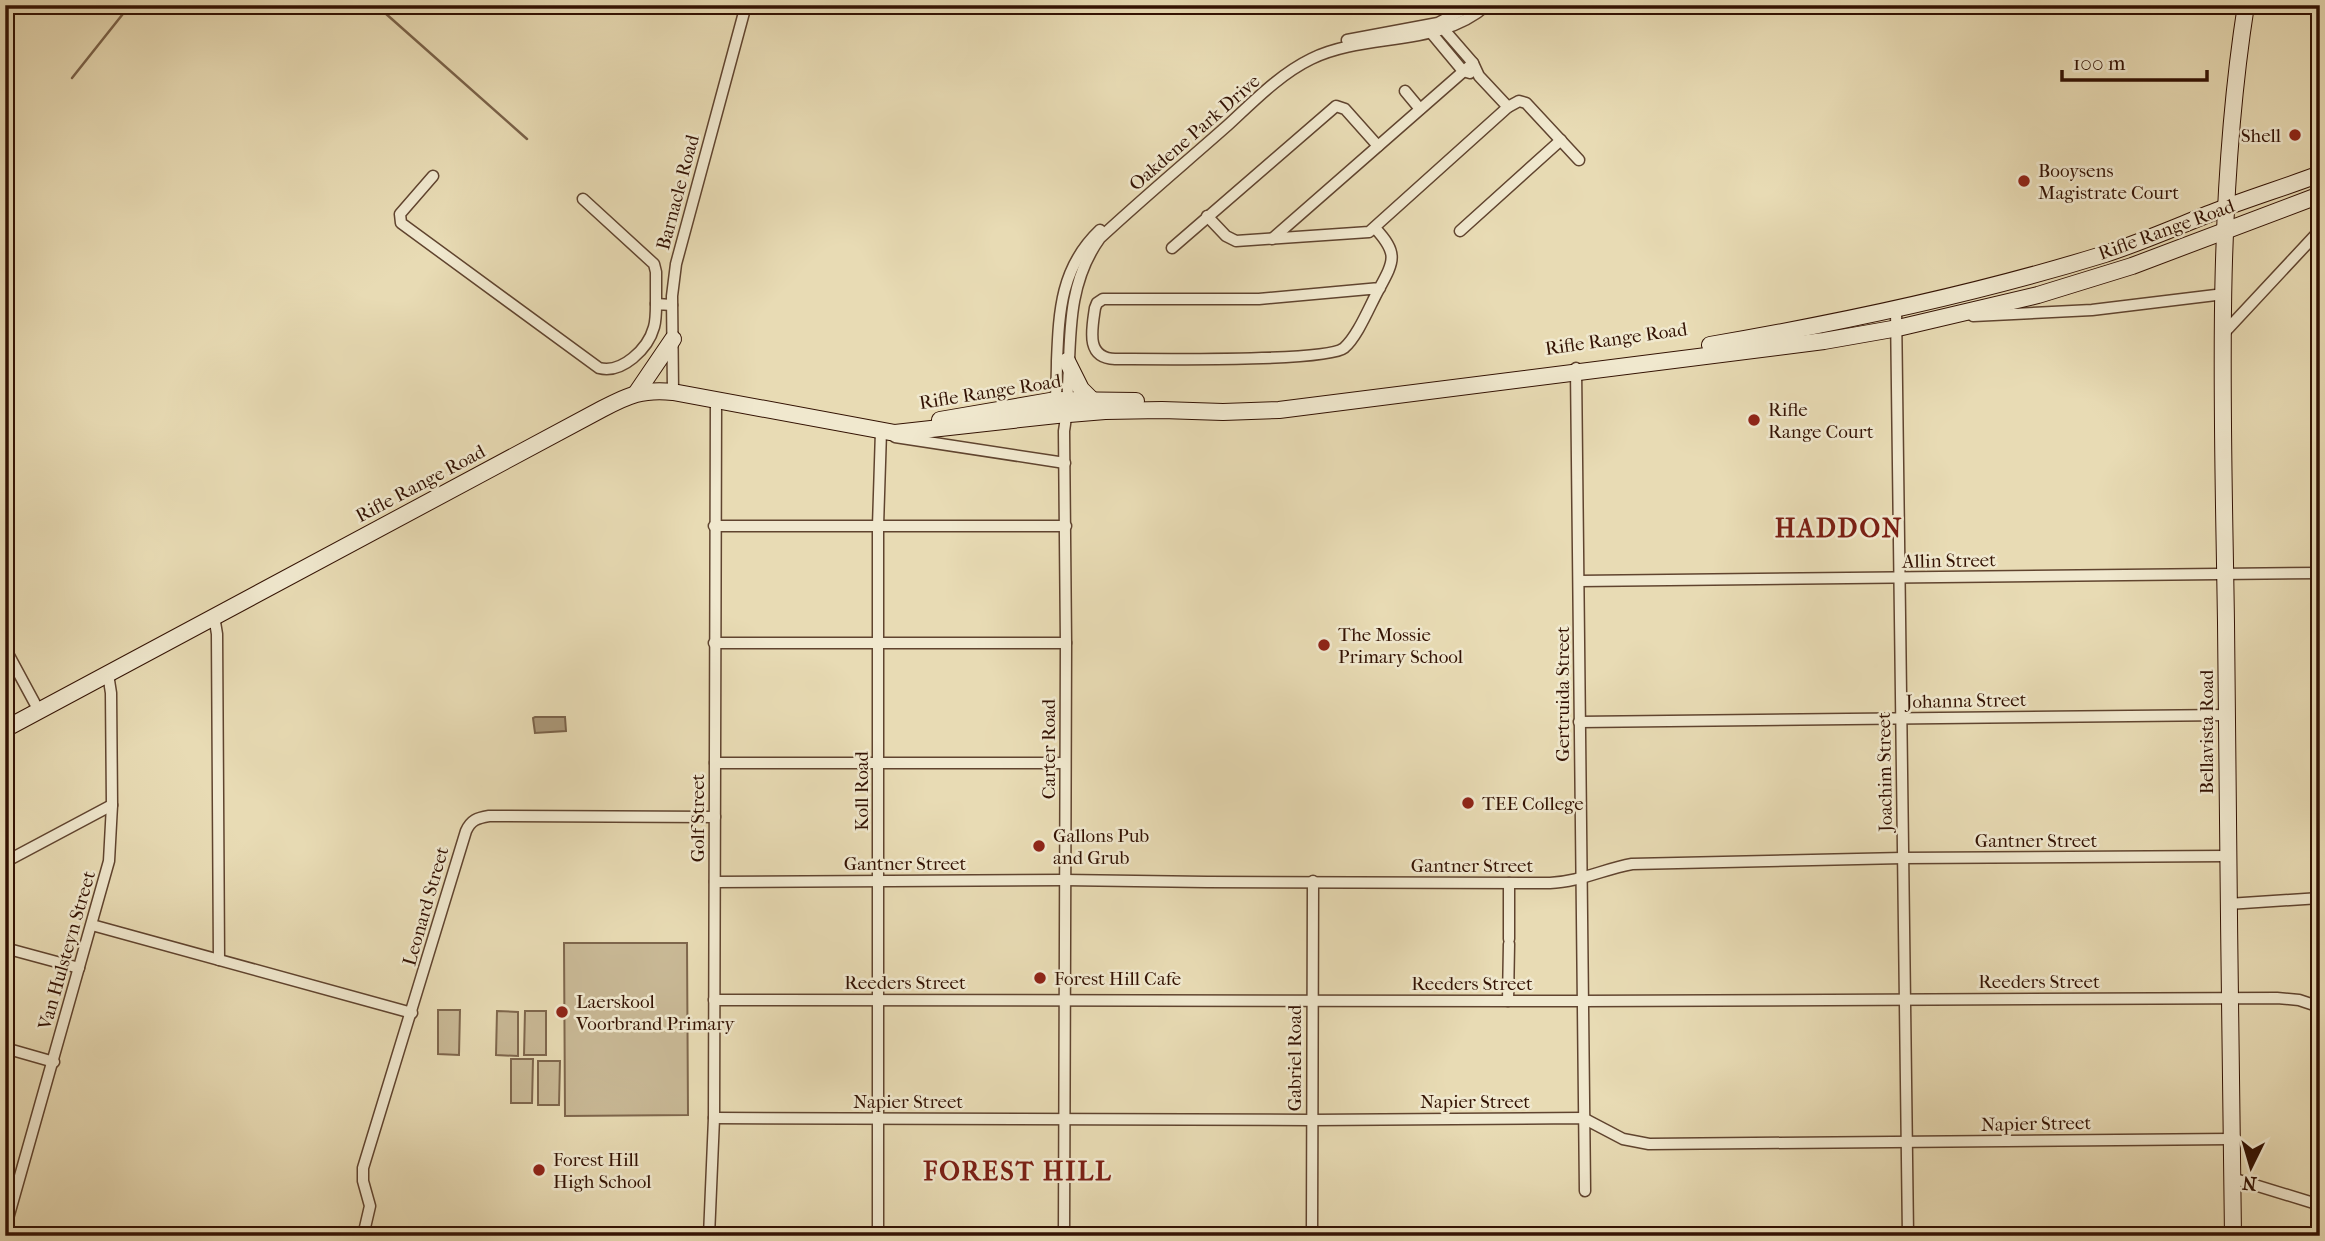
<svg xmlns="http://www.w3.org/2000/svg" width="2325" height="1241" viewBox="0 0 2325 1241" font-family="'IM FELL French Canon',serif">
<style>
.green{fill:#c9b996;stroke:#7e664c;stroke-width:2}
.water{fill:#aa9778;stroke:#7a6249;stroke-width:2}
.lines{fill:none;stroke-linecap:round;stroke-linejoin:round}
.stream{stroke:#7a6249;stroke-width:2.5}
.street-casing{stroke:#60442f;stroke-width:13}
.secondary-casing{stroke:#331203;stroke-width:18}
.street{stroke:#f0e8ce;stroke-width:10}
.secondary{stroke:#f0e8ce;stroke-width:16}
.poi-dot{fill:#8f2418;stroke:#f0e8ce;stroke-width:2.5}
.labels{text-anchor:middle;stroke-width:5;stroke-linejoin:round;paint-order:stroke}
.street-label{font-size:19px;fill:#331203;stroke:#f0e8ce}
.poi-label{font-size:19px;fill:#331203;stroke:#f0e8ce;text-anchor:start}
.district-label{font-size:26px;font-weight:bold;letter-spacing:2px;fill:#7a1f14;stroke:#f0e8ce}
</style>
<rect width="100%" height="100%" fill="#e8dbb4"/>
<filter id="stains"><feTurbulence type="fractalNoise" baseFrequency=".00286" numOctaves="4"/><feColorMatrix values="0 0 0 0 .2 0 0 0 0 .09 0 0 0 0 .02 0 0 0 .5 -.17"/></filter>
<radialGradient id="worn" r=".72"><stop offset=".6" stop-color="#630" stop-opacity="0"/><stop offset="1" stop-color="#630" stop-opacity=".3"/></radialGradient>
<g class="green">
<path d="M564,943H687L688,1115L565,1116Z"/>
<path d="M438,1010H460L459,1055L438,1054Z"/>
<path d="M497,1011L518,1012V1056L496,1055Z"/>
<path d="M525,1011H546V1055H524Z"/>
<path d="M511,1059H533L532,1103H511Z"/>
<path d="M538,1061H560L559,1105H538Z"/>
</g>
<path class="water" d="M535,717H565L566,731L535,733L533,718Z"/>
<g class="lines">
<g class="stream">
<path d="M376,5L527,139"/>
<path d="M72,78L130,5"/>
</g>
<defs>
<g id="street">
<path d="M1440,25L1473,63L1479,76L1508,107"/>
<path d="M1428,29L1463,71L1470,73"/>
<path d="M1347,40L1438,23L1472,5"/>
<path d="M1405,91L1420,109"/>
<path d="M433,176L400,214L401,223L599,368C622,374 648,349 654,327C656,320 656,311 656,304L672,305"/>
<path d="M583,199L654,264L656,272V304"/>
<path d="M1207,216L1226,236L1236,241L1369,232L1508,107L1519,101L1526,103L1579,160"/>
<path d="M1375,228C1398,253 1395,260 1379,289C1370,305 1358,336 1344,348C1327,362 1148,359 1115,359C1085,358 1092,329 1095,308L1097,303L1103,299H1259L1380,288"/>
<path d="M1460,231L1561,140"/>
<path d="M1272,239L1473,63"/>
<path d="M1172,248L1336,106L1345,109L1378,146"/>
<path d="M1896,309L1908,1236"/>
<path d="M1973,316L2092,310L2224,294"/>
<path d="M2223,334L2320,230"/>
<path d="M1576,368L1585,1191"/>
<path d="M673,392L672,296L676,264L746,5"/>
<path d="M1056,405C1056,390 1057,376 1057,361C1059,310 1061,267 1100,230"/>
<path d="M895,437L1065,463"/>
<path d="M714,526H1066"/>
<path d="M1579,581L2320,573"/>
<path d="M214,616L217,634L219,960"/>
<path d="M714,643H1066"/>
<path d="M5,648L39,711"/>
<path d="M1579,722L2228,715"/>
<path d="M715,763H1065"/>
<path d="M5,862L112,805"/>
<path d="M715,882L1064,880L1207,882L1550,883C1579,882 1604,869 1632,864L1903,858L2227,856"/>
<path d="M2228,904L2320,898"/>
<path d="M92,925L412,1013"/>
<path d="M1509,939V883"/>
<path d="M5,948L79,968"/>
<path d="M714,1000L1582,1001L2277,998L2299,1000L2320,1007"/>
<path d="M1508,1001L1509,944"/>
<path d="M5,1048L54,1062"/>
<path d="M714,1118L1311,1120L1583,1118L1623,1139L1649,1144L2231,1139"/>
<path d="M2232,1178L2320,1205"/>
<path d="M5,1229L109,861L112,805L111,693L108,674"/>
<path d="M709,1235L769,1236"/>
<path d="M363,1236L370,1206L363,1181V1168L466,831C471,820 477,818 489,816L715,817"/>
<path d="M709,1236L714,1118L716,400"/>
<path d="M878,1236V526L881,431"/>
<path d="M1064,1236L1066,643L1064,431C1075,365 1058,296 1100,238C1142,199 1185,163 1228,125C1253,102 1280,74 1311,59C1366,32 1439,48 1487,5"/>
<path d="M1312,1236L1313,881"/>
</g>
<g id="secondary">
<path d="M1710,345C1844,322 1976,294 2105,254C2145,241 2185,223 2224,208C2256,196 2288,186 2320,174"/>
<path d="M1067,361L1081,389L1091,399"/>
<path d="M637,392L673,339"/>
<path d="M940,420L1056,400L1136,401"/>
<path d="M5,729L602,409C629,395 642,389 673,392L895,433L1057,415L1105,411L1162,410L1223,412L1279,410L1824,341L1898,328L2038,295L2132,266L2320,195"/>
<path d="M2233,1236C2229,1032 2229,827 2226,623C2223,418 2214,209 2246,5"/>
</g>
</defs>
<use href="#street" class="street-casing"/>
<use href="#secondary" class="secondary-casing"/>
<use href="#street" class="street"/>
<use href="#secondary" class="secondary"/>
</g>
<g class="poi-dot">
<circle cx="2295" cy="135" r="7"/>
<circle cx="2024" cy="181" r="7"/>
<circle cx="1754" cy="420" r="7"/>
<circle cx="1324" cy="645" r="7"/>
<circle cx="1468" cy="803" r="7"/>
<circle cx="1039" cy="846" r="7"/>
<circle cx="1040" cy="978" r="7"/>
<circle cx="562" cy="1012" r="7"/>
<circle cx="539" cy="1170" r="7"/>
</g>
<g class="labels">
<g class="street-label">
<text transform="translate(1194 132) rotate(-41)" y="7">Oakdene Park Drive</text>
<text transform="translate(677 192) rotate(-75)" y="7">Barnacle Road</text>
<text transform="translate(2166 229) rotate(-20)" y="7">Rifle Range Road</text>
<text transform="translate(1616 338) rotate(-8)" y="7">Rifle Range Road</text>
<text transform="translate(990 391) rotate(-9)" y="7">Rifle Range Road</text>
<text transform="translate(420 483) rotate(-28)" y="7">Rifle Range Road</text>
<text transform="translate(1949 560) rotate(-1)" y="7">Allin Street</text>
<text transform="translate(1562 694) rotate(-90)" y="7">Gertruida Street</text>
<text transform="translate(1966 700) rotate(-1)" y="7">Johanna Street</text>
<text transform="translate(2206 732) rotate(-90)" y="7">Bellavista Road</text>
<text transform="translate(1048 749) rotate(-90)" y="7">Carter Road</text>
<text transform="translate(1884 772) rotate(-91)" y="7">Joachim Street</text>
<text transform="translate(861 791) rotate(-90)" y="7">Koll Road</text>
<text transform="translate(697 818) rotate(-90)" y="7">Golf Street</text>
<text x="2036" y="847">Gantner Street</text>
<text x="905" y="870">Gantner Street</text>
<text x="1472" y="872">Gantner Street</text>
<text transform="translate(425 906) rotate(-74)" y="7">Leonard Street</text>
<text transform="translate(66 950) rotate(-74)" y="7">Van Hulsteyn Street</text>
<text x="2039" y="988">Reeders Street</text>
<text x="905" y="989">Reeders Street</text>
<text x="1472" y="990">Reeders Street</text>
<text transform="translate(1294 1058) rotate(-90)" y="7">Gabriel Road</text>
<text x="908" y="1108">Napier Street</text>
<text x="1475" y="1108">Napier Street</text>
<text transform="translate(2036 1123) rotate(-1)" y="7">Napier Street</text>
</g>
<g class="poi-label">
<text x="2281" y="142" text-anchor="end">Shell</text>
<text x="2038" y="177">Booysens<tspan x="2038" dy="22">Magistrate Court</tspan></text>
<text x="1768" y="416">Rifle<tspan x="1768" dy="22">Range Court</tspan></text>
<text x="1338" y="641">The Mossie<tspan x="1338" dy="22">Primary School</tspan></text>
<text x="1482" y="810">TEE College</text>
<text x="1053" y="842">Gallons Pub<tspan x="1053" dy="22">and Grub</tspan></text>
<text x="1054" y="985">Forest Hill Cafe</text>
<text x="576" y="1008">Laerskool<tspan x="576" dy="22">Voorbrand Primary</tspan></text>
<text x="553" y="1166">Forest Hill<tspan x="553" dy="22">High School</tspan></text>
</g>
<g class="district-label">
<text x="1839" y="537">HADDON</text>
<text x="1018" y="1180">FOREST HILL</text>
</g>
</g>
<rect width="2325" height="1241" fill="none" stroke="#e8dbb4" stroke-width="28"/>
<rect x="7" y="7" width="2311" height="1227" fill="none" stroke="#331203" stroke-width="3.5"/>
<rect x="14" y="14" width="2297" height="1213" fill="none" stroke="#331203" stroke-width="2"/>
<g transform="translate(2251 1167) rotate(185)" stroke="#f0e8ce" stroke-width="5" paint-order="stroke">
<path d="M0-5L12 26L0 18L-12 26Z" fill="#331203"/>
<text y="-10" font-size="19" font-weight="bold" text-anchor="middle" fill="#331203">N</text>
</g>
<path d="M2062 70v10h145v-10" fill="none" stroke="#331203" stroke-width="3.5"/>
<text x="2073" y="70" font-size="21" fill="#331203" stroke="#f0e8ce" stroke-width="5" paint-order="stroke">100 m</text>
<rect width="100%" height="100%" filter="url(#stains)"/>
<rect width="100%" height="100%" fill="url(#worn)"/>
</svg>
